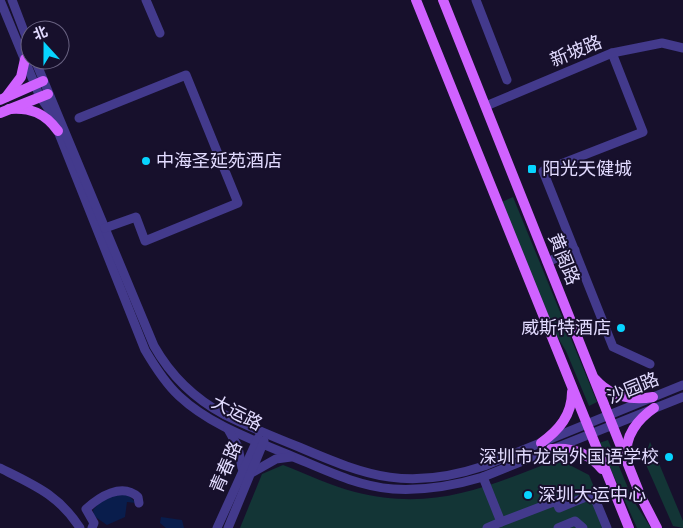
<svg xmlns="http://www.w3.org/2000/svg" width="683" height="528" viewBox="0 0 683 528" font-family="Raleway,'Noto Sans SC',sans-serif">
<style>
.green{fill:#133536}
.water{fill:#091d4c}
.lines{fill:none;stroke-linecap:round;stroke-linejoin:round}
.minor{stroke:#433a8c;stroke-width:9}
.major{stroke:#d062ff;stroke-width:10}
.poi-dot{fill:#07d4ff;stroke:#17102c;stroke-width:2}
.labels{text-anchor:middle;stroke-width:4;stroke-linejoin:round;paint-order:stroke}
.street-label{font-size:18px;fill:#e2dbff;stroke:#17102c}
.poi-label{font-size:18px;fill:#e2dbff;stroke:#17102c;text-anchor:start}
</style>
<rect width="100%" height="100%" fill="#17102c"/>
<g class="green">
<path d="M513,197L597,402L589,406L566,351L555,333L502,202Z"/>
<path d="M608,440L633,500L651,528H637L599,443Z"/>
<path d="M650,442L683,521V528L673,526L644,460Z"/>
<path d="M558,459L589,475L611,528H240L262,474L283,465C307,474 331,486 355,492C434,512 487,487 558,459Z"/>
</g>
<g class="water">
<path d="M118,494L128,495L136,503L127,502L125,517L107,525L94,516L93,510L101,501Z"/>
<path d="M161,517L182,520L184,528H166L160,523Z"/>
</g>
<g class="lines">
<g class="minor">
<path d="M0,0L40,97L50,111L145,350C155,367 165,383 179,396C210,425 251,439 289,455C323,469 356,486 393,489C424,491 453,486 483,477L683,397"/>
<path d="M12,0L30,47"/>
<path d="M146,0L160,33"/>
<path d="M476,0L507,80"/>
<path d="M612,53L643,132L543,171L613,347L650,364"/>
<path d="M35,60L154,346C171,376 195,399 225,415C249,427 274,437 299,447C369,477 409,491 484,466L683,385"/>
<path d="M486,106L612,53L662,43L683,48"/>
<path d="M79,118L186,75L238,203L145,241L136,217L105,228"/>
<path d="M547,262L575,250"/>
<path d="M228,429L238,447L242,468"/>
<path d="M0,468C34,485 59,495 80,528"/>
<path d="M253,472L276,459L291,457"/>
<path d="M483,477L501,522L487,528"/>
<path d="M501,522L556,501L559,508L593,494L607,528"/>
<path d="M92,528L94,523L86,509C99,497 122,482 138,497L139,503"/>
<path d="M217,528L258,438"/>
<path d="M228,528L264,441"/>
<path d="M558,528L575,521L583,528"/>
</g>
<g class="major">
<path d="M416,0L629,528"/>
<path d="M443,0L641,497L657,528"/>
<path d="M6,97L21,77L25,59"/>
<path d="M0,100L43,81"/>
<path d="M9,109C30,107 45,113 58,131"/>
<path d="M0,113L48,94"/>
<path d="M595,379C610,396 631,401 653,397"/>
<path d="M541,443C559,430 572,415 572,392"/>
<path d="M551,449C572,447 589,453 602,469"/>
<path d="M627,457C624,436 638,419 654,408"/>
</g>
</g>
<g class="poi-dot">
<circle cx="146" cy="161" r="5"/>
<rect x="527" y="164" width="10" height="10" rx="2.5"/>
<circle cx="621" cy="328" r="5"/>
<circle cx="669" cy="457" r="5"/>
<circle cx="528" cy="495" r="5"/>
</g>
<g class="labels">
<g class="street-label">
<text transform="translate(576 51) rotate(-22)" y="6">新坡路</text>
<text transform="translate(564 259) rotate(68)" y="6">黄阁路</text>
<text transform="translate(633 388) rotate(-22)" y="6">沙园路</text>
<text transform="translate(237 413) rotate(27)" y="6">大运路</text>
<text transform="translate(226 467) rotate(-67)" y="6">青春路</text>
</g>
<g class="poi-label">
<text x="156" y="167">中海圣延苑酒店</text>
<text x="542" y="175">阳光天健城</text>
<text x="611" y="334" text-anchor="end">威斯特酒店</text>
<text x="659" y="463" text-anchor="end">深圳市龙岗外国语学校</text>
<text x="538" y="501">深圳大运中心</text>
</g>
</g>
<g transform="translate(45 45) rotate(339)"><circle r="24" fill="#17102c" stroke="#686180"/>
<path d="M0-4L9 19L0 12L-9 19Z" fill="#07d4ff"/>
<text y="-8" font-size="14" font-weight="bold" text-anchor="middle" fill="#e2dbff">北</text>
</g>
</svg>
